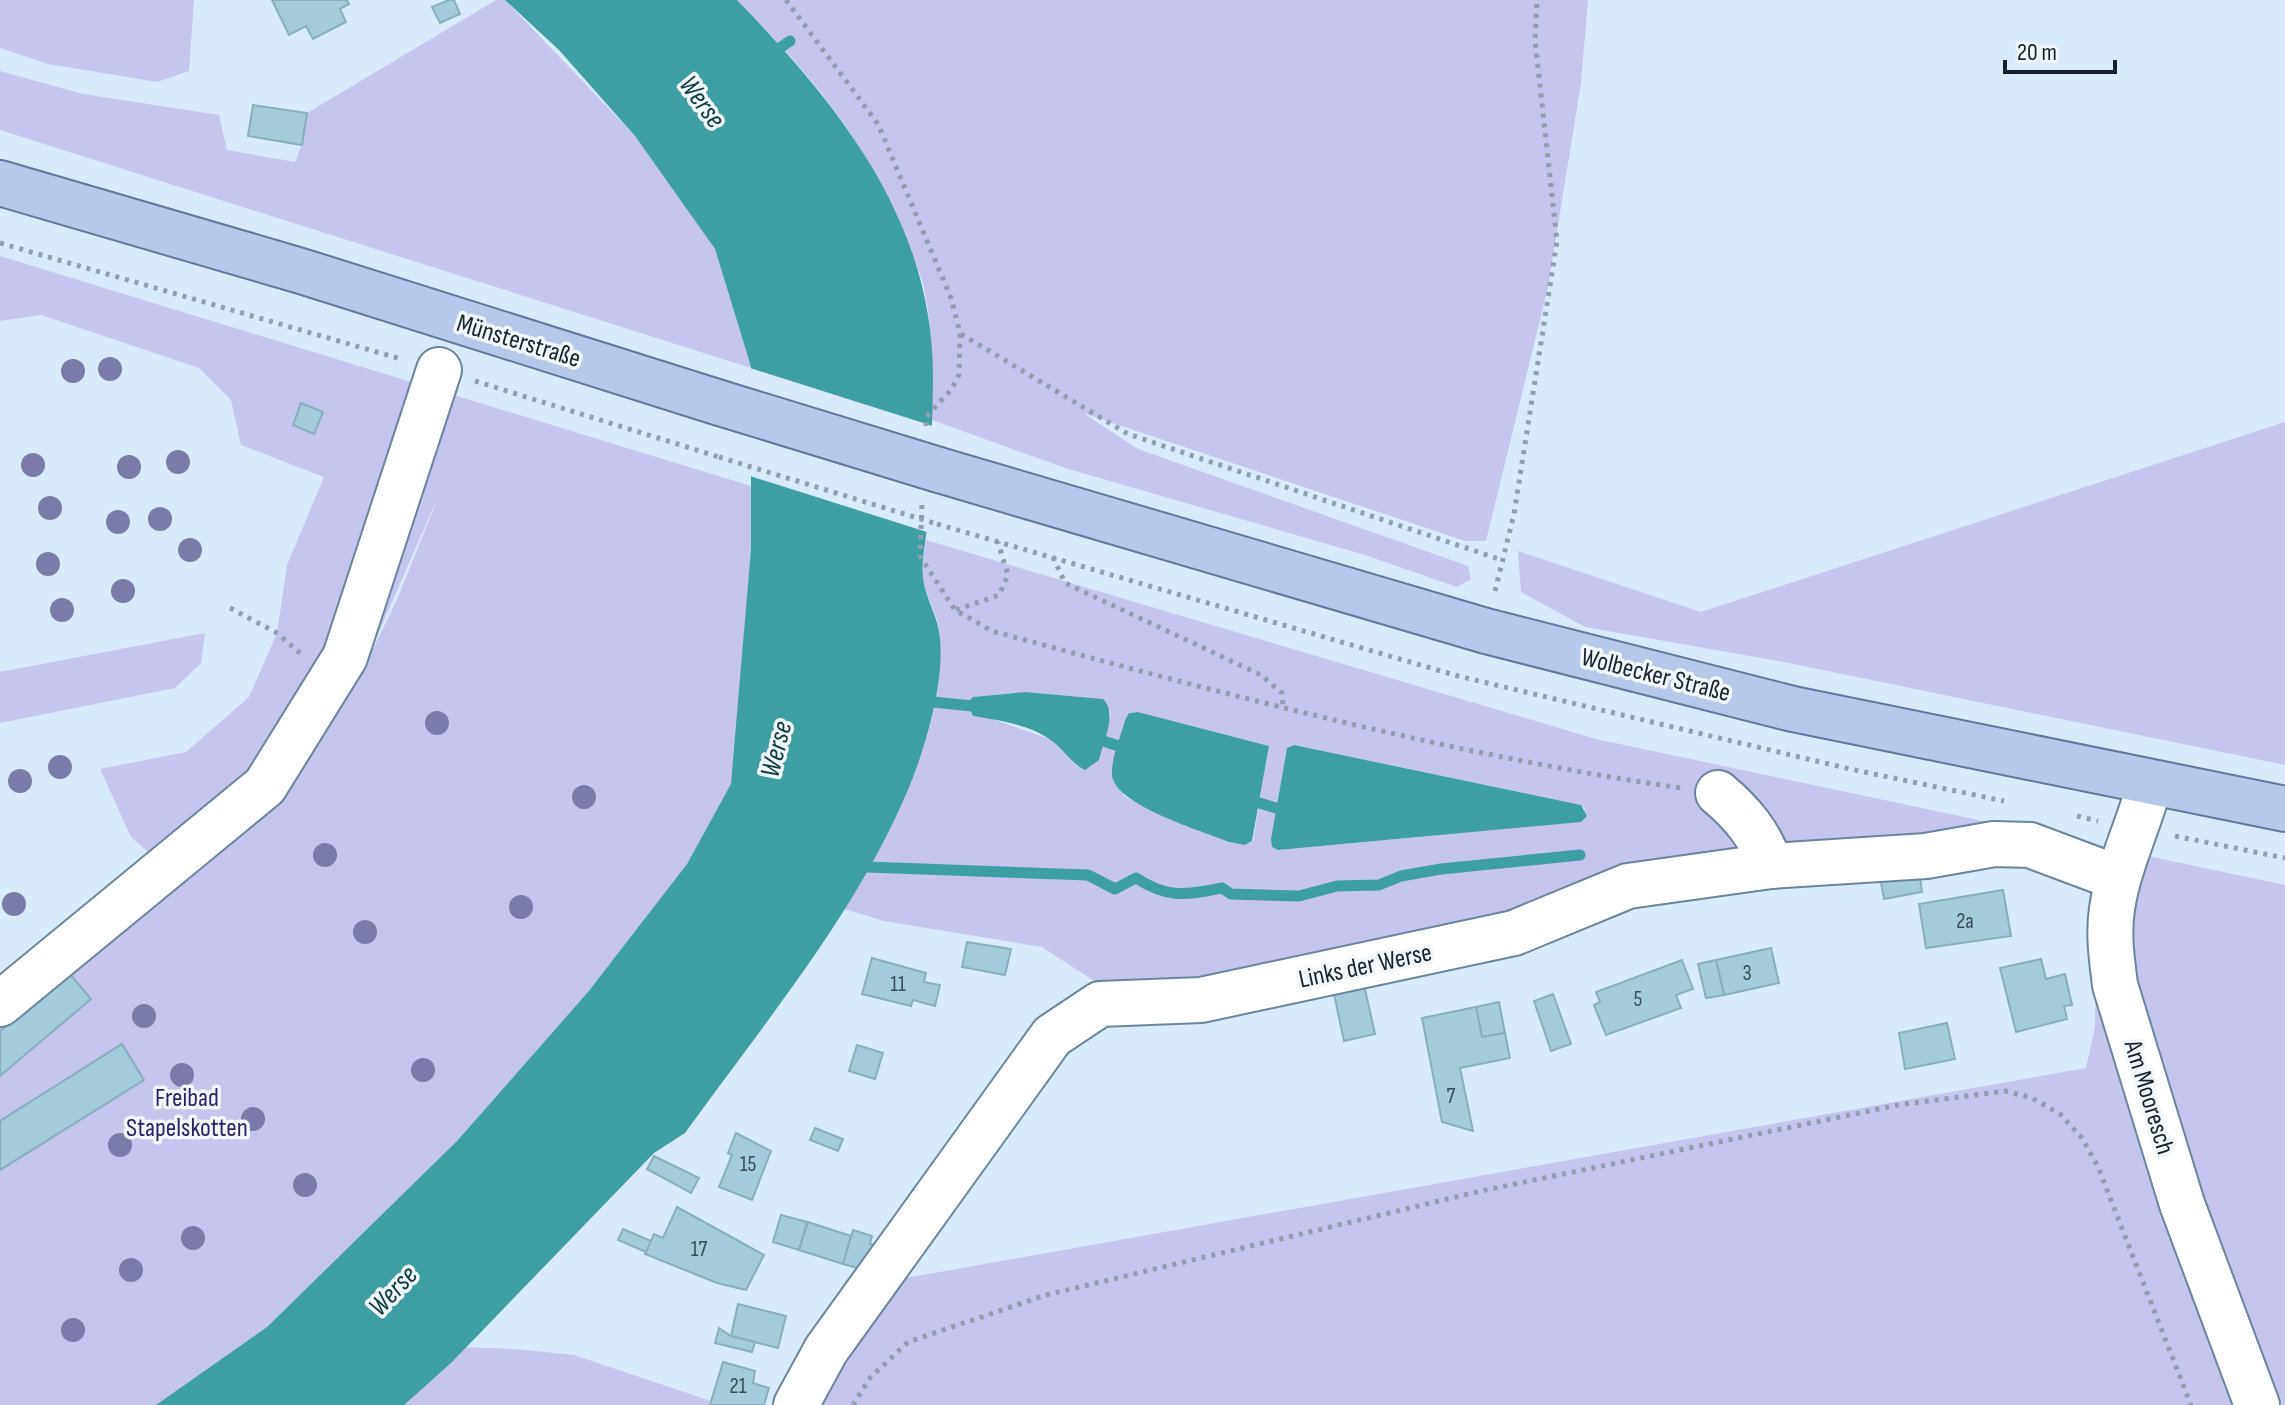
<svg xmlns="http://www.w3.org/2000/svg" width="2285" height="1405" viewBox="0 0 2285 1405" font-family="'Sofia Sans Condensed',sans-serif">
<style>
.green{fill:#c5c5ed;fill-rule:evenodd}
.water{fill:#3e9fa2}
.pier{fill:#d9ebfa}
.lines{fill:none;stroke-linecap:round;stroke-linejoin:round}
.stream{stroke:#3e9fa2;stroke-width:11}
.building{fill:#a5ccda;stroke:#89afbc;stroke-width:2}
.minor-casing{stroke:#6b869c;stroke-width:48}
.major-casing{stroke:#60779f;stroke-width:48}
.path{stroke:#909fab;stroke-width:5;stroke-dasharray:4 6;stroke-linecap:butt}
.minor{stroke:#fff;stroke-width:44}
.major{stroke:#b7c9eb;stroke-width:44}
.major-bridge-casing{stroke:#60779f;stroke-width:48;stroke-linecap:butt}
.path-bridge{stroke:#909fab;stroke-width:5;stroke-dasharray:4 6;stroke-linecap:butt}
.major-bridge{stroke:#b7c9eb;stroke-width:44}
.tree{fill:#7a7ba9}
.labels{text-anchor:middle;stroke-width:7;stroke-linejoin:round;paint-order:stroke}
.number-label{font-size:22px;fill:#3a4c56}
.street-label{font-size:26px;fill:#17222a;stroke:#f1f7fb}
.park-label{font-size:26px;fill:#2c1f67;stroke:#f1f7fb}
.water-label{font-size:28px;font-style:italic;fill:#0e3b3d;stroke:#f1f7fb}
</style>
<rect width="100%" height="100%" fill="#d9ebfa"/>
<g class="green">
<path d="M0,0H194L189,71L157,82L48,64L0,48Z"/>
<path d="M496,0H505L635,136L715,249L751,368L0,130V71L83,94L219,115L227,150L295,162L302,145L307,113Z"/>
<path d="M737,0H1588L1581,83L1548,287L1486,541H1465L1083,413L1138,449L1468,566L1471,579L1457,587L1365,555L1065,468L932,420C933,378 933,334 925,293C922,274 911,254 904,236C865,137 811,75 737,0Z"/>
<path d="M0,256L751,486V549L732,784L687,864L588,992L457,1141L267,1327L156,1405H0V1025L154,857L131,837L100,769L186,752L249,697L277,633L287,565L324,477L241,445L231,400L199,368L41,315L0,321ZM436,503L396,602L360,675L435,504Z"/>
<path d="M2285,422V765L1784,662L1585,627L1521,592L1518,551L1701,612Z"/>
<path d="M926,540L1596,739L2285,885V1405H794L861,1286L2086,1068L2095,1027L2098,871L1764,840L1628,875L1507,924L1193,991L1105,988L1042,947L884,921L845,909C889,826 947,734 940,635C939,615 925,596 923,577C921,566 925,552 926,540ZM1025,692L1103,699L1111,713L1099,760L1077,766L1050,739L992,719L973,697ZM1138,712L1269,746L1253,841L1245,845L1229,842L1125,797L1112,773L1125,720L1129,713ZM1294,745L1581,805L1586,810L1420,837L1278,850L1272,847L1271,839L1287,748Z"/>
<path d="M205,633L201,663L175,688L0,723V672Z"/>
<path d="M315,1342L515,1349L574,1355L723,1405H268Z"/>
</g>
<g class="water">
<path d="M505,0H737C841,107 934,223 933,379C933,428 929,477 927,526C926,542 921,561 923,577C924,594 936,613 939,631C947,677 925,750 907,792C854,917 763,1024 685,1133L654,1153L451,1363L404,1405H156L267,1327L457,1141L588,992L687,864L731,784L751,549V367L715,249L635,136L559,50Z"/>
<path d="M1025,692L1103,699C1118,713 1103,742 1099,760L1085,770C1072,764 1064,750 1052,741C1032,725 998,720 973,716L967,703L973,697Z"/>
<path d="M1138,712L1269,746L1252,841L1245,845L1229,842C1203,831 1114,805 1112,775C1111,758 1121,736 1125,720L1129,713Z"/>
<path d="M1294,745L1581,805L1587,816L1581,822L1278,850L1272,847L1271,839L1287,748Z"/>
</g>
<path class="pier" d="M747,367L936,427L930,533L747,475Z"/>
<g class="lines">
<g class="stream">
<path d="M771,54L790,41"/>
<path d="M933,702L982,707"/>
<path d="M1091,737L1131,750"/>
<path d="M1246,799L1276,808"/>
<path d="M867,867L1088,875L1115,889L1136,878C1168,899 1186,895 1222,888L1231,894L1299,896L1337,886L1379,885L1401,876L1441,869L1580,855"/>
</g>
</g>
<g class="building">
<path d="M272,0H347L349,4L340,9L346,22L313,39L306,26L289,35Z"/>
<path d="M449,0H454L460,14L440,23L432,7Z"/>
<path d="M253,105L307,113L302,145L248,136Z"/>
<path d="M301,403L323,412L314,434L293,425Z"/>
<path d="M1919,870L1922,892L1884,899L1880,877Z"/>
<path d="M2003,890L2011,936L1926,948L1919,904Z"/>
<path d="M967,942L1011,949L1005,975L962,967Z"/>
<path d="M1771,948L1779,983L1724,995L1716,960Z"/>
<path d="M872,958L926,973L924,982L940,985L935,1006L913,1000L911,1006L862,994Z"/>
<path d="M2041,959L2046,979L2065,974L2072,1005L2064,1006L2067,1019L2016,1032L2000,968Z"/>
<path d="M1682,960L1693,989L1676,995L1681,1008L1606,1035L1594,1005L1600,1002L1596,992Z"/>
<path d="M1716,960L1724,995L1706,998L1698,964Z"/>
<path d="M69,973L91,999L0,1076V1031Z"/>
<path d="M1363,980L1375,1034L1344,1041L1332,985Z"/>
<path d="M1553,994L1571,1044L1551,1051L1534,1001Z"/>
<path d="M1499,1002L1505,1033L1482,1037L1476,1007Z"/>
<path d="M1476,1007L1482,1037L1505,1033L1510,1058L1460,1068L1473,1131L1442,1122L1422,1018Z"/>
<path d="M1947,1023L1955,1059L1905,1069L1899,1033Z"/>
<path d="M122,1044L144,1080L0,1170V1121Z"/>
<path d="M857,1045L883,1053L875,1079L849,1071Z"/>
<path d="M815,1128L843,1139L838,1151L810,1140Z"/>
<path d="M736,1133L771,1151L752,1200L719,1187L732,1155L728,1153Z"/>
<path d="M654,1156L699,1178L691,1193L647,1169Z"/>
<path d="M677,1207L764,1255L746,1290L717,1283L645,1254L654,1234L663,1238Z"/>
<path d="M781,1215L807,1222L799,1250L773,1242Z"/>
<path d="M808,1222L851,1236L843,1264L799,1250Z"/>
<path d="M623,1229L651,1241L646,1252L618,1240Z"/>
<path d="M853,1230L872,1236L870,1244L879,1246L868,1271L843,1264Z"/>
<path d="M738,1304L786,1316L778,1348L731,1336Z"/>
<path d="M719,1328L731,1336L755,1342L752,1352L715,1343Z"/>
<path d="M723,1362L755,1371L753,1383L769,1388L764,1405H710Z"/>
</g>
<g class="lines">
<defs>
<g id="minor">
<path d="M2150,783C2139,825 2118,866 2112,909C2108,935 2112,960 2115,985L2182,1204L2257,1405"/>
<path d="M1718,793C1743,814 1760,835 1771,866"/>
<path d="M0,1004L265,786L345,657L439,370"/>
<path d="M796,1405L826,1350L1052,1036L1100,1004L1201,1000L1514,933L1628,886L1771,866L1926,856L1994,844L2030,845L2118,878"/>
</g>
<g id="major">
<path d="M0,183L301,271L720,403"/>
<path d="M939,470L1486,631L1793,709L2285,809"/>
</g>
</defs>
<use href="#minor" class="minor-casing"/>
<use href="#major" class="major-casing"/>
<g class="path">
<path d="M786,0L878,124L951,298L960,333L959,375L951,390L926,417V427"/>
<path d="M0,243L401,359"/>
<path d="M961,334L1128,434L1502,560"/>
<path d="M475,381L719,457"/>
<path d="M922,505L920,556L955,610L992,631C1220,693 1447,754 1681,788"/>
<path d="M937,524L1458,676L1850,769L2004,801"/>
<path d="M1053,557L1065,583L1261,675L1282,693L1283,706"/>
<path d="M1495,591L1514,514L1557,241L1535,40L1537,0"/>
<path d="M230,608L277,633L300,653"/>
<path d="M956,610L999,595L1008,575L998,542"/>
<path d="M2077,816L2098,821"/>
<path d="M2175,836L2285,858"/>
<path d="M853,1405L870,1378L908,1342L1046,1295L1481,1191L1898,1105L2005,1091L2032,1098L2060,1114L2082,1138L2098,1167L2191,1405"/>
</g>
<use href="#minor" class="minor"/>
<use href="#major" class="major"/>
<defs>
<path id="major-bridge" d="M720,403L939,470"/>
</defs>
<use href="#major-bridge" class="major-bridge-casing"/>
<path class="path-bridge" d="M719,457L937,524"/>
<use href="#major-bridge" class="major-bridge"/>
</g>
<g class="tree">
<circle cx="110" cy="369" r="12"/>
<circle cx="73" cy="371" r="12"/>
<circle cx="178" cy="462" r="12"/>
<circle cx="33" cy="465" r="12"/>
<circle cx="129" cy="467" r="12"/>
<circle cx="50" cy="508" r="12"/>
<circle cx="160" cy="519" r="12"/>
<circle cx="118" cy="522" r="12"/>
<circle cx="190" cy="550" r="12"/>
<circle cx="48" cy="564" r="12"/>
<circle cx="123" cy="591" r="12"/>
<circle cx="62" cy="610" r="12"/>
<circle cx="437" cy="723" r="12"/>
<circle cx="60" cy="767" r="12"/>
<circle cx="20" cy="781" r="12"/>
<circle cx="584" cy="797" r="12"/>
<circle cx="325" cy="855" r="12"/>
<circle cx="14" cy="904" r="12"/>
<circle cx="521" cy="907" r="12"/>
<circle cx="365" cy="932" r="12"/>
<circle cx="144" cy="1016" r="12"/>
<circle cx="423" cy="1070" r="12"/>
<circle cx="182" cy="1075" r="12"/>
<circle cx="253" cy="1119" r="12"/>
<circle cx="120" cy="1145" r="12"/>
<circle cx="305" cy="1185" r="12"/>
<circle cx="193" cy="1238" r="12"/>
<circle cx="131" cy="1270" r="12"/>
<circle cx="73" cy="1330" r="12"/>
</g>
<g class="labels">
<g class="number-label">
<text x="1965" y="928">2a</text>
<text x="1747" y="980">3</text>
<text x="898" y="991">11</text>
<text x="1638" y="1006">5</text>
<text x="1451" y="1103">7</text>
<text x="748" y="1171">15</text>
<text x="699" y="1256">17</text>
<text x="738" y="1393">21</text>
</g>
<g class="street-label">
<text transform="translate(519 340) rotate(17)" y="9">Münsterstraße</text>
<text transform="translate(1656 674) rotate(14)" y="9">Wolbecker Straße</text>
<text transform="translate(1365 965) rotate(-12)" y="9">Links der Werse</text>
<text transform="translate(2150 1097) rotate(73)" y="9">Am Mooresch</text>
</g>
<g class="park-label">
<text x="187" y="1106">Freibad<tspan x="187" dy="30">Stapelskotten</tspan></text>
</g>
<g class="water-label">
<text transform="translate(703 101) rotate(54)" y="10">Werse</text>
<text transform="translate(775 749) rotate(-76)" y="10">Werse</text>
<text transform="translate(392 1290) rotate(-47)" y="10">Werse</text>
</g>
</g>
<path d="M2005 60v12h110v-12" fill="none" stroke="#17222a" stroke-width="4"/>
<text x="2017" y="60" font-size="24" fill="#17222a" stroke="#f1f7fb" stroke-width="6" paint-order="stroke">20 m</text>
</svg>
